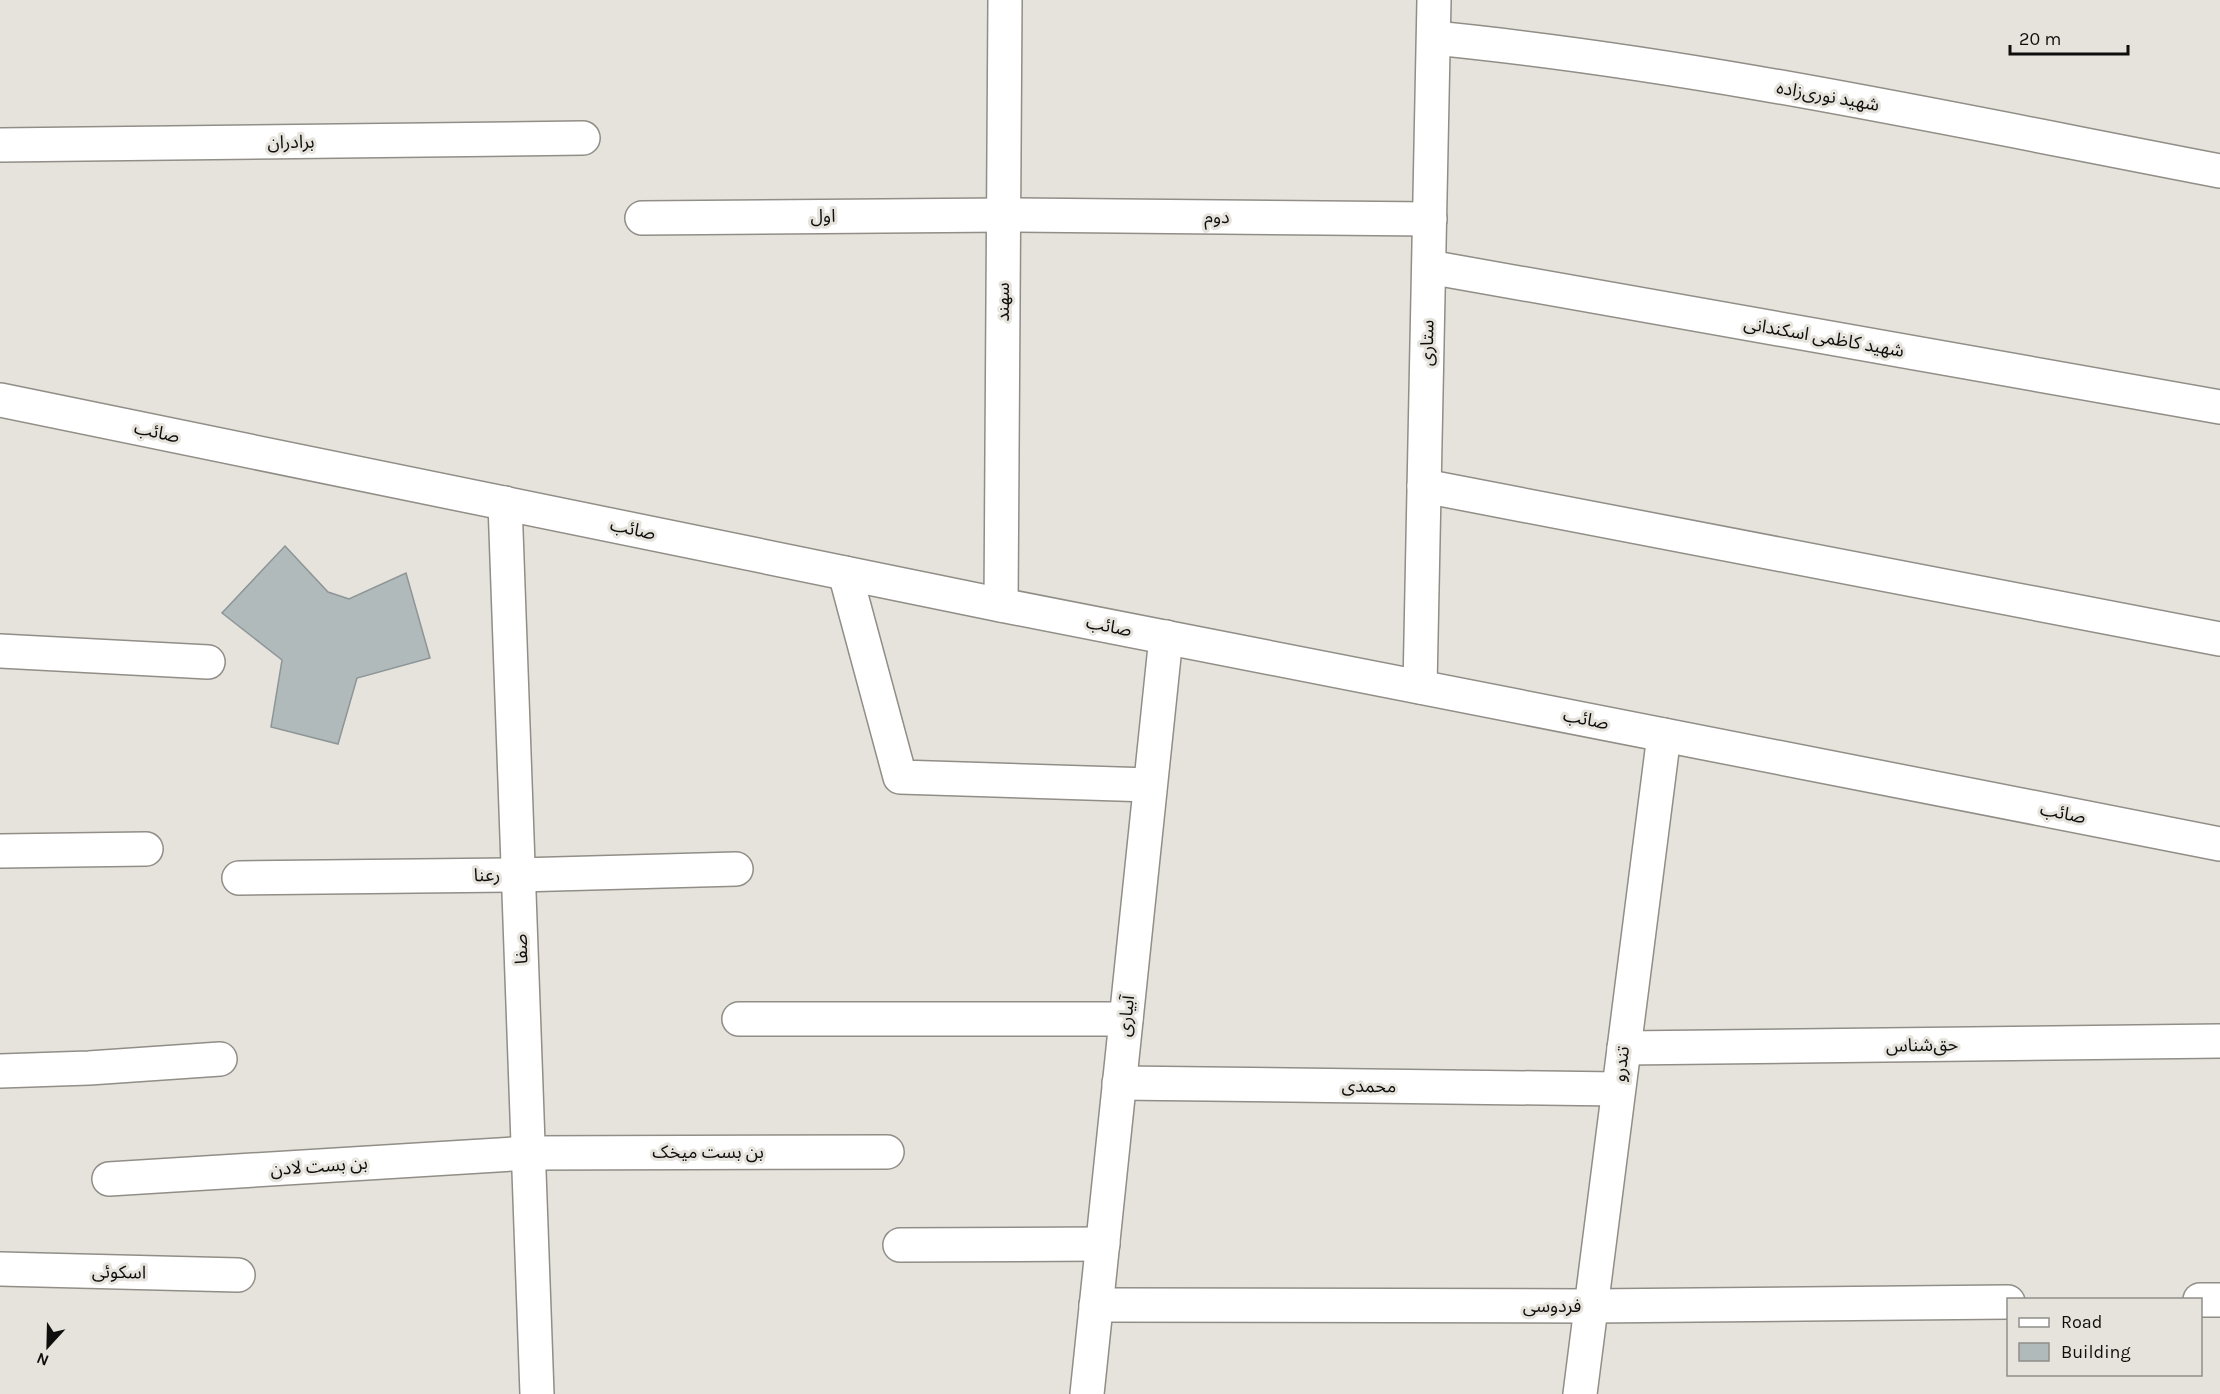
<svg xmlns="http://www.w3.org/2000/svg" width="2220" height="1394" viewBox="0 0 2220 1394" font-family="Karla,'Noto Sans Arabic',sans-serif">
<style>
.building{fill:#b1babb;stroke:#8d9596;stroke-width:1.5}
.lines{fill:none;stroke-linecap:round;stroke-linejoin:round}
.street-casing{stroke:#918d87;stroke-width:36}
.secondary-casing{stroke:#918d87;stroke-width:36}
.street{stroke:#fff;stroke-width:33}
.secondary{stroke:#fff;stroke-width:33}
.labels{text-anchor:middle;stroke-width:6;stroke-linejoin:round;paint-order:stroke}
.street-label{font-size:18px;fill:#0f0e0c;stroke:#e6e3dc}
</style>
<rect width="100%" height="100%" fill="#e6e3dc"/>
<path class="building" d="M285,546L328,592L349,599L406,573L430,658L357,678L338,744L271,727L282,660L222,613Z"/>
<g class="lines">
<defs>
<g id="street">
<path d="M1434,38C1698,64 1959,121 2220,171"/>
<path d="M0,145L583,138"/>
<path d="M642,218L1004,215L1430,219"/>
<path d="M1429,267L2220,407"/>
<path d="M1424,486L2220,639"/>
<path d="M845,573L900,777L1150,785"/>
<path d="M0,651L208,662"/>
<path d="M0,851L146,849"/>
<path d="M239,878L519,875L736,869"/>
<path d="M739,1019H1126"/>
<path d="M1624,1048L2220,1041"/>
<path d="M0,1071L89,1068L220,1059"/>
<path d="M1119,1083L1618,1089"/>
<path d="M109,1179L529,1153L887,1152"/>
<path d="M900,1245L1103,1244"/>
<path d="M0,1269L238,1275"/>
<path d="M2200,1300H2220"/>
<path d="M1096,1305L1591,1306L2008,1302"/>
<path d="M1087,1394L1166,637"/>
<path d="M1580,1394L1664,735"/>
</g>
<g id="secondary">
<path d="M0,400L1001,605L2220,844"/>
<path d="M505,503L537,1394"/>
<path d="M1001,605L1005,0"/>
<path d="M1420,687L1434,0"/>
</g>
</defs>
<use href="#street" class="street-casing"/>
<use href="#secondary" class="secondary-casing"/>
<use href="#street" class="street"/>
<use href="#secondary" class="secondary"/>
</g>
<g class="labels">
<g class="street-label">
<text transform="translate(1828 96) rotate(10)" y="6">شهید نوری‌زاده</text>
<text transform="translate(291 142) rotate(-1)" y="6">برادران</text>
<text x="823" y="222">اول</text>
<text transform="translate(1217 217) rotate(1)" y="6">دوم</text>
<text transform="translate(1003 302) rotate(-90)" y="6">سهند</text>
<text transform="translate(1824 337) rotate(10)" y="6">شهید کاظمی اسکندانی</text>
<text transform="translate(1427 343) rotate(-89)" y="6">ستاری</text>
<text transform="translate(157 432) rotate(12)" y="6">صائب</text>
<text transform="translate(633 529) rotate(12)" y="6">صائب</text>
<text transform="translate(1109 626) rotate(11)" y="6">صائب</text>
<text transform="translate(1586 719) rotate(11)" y="6">صائب</text>
<text transform="translate(2063 813) rotate(11)" y="6">صائب</text>
<text transform="translate(487 875) rotate(-1)" y="6">رعنا</text>
<text transform="translate(521 949) rotate(-92)" y="6">صفا</text>
<text transform="translate(1126 1016) rotate(-84)" y="6">آبیاری</text>
<text transform="translate(1922 1045) rotate(-1)" y="6">حق‌شناس</text>
<text transform="translate(1621 1064) rotate(-83)" y="6">تندرو</text>
<text transform="translate(1369 1086) rotate(1)" y="6">محمدی</text>
<text x="708" y="1158">بن بست میخک</text>
<text transform="translate(319 1166) rotate(-4)" y="6">بن بست لادن</text>
<text transform="translate(119 1272) rotate(1)" y="6">اسکوئی</text>
<text x="1552" y="1312">فردوسی</text>
</g>
</g>
<rect x="2007" y="1298" width="195" height="78" fill="#e6e3dc" stroke="#908e89" stroke-width="1.5"/>
<rect x="2019" y="1318" width="30" height="9" fill="#ffffff" stroke="#908e89" stroke-width="1.5"/>
<text x="2061" y="1328" font-size="18" fill="#0f0e0c">Road</text>
<rect x="2019" y="1343" width="30" height="18" fill="#b1babb" stroke="#908e89" stroke-width="1.5"/>
<text x="2061" y="1358" font-size="18" fill="#0f0e0c">Building</text>
<g transform="translate(48 1346) rotate(202)" stroke="#e6e3dc" stroke-width="4.5" paint-order="stroke">
<path d="M0-4.5L10 22L0 15L-10 22Z" fill="#0f0e0c"/>
<text y="-9" font-size="16" font-weight="bold" text-anchor="middle" fill="#0f0e0c">N</text>
</g>
<path d="M2010 45v9h118v-9" fill="none" stroke="#0f0e0c" stroke-width="3"/>
<text x="2019" y="45" font-size="18" fill="#0f0e0c" stroke="#e6e3dc" stroke-width="4.5" paint-order="stroke">20 m</text>
</svg>
